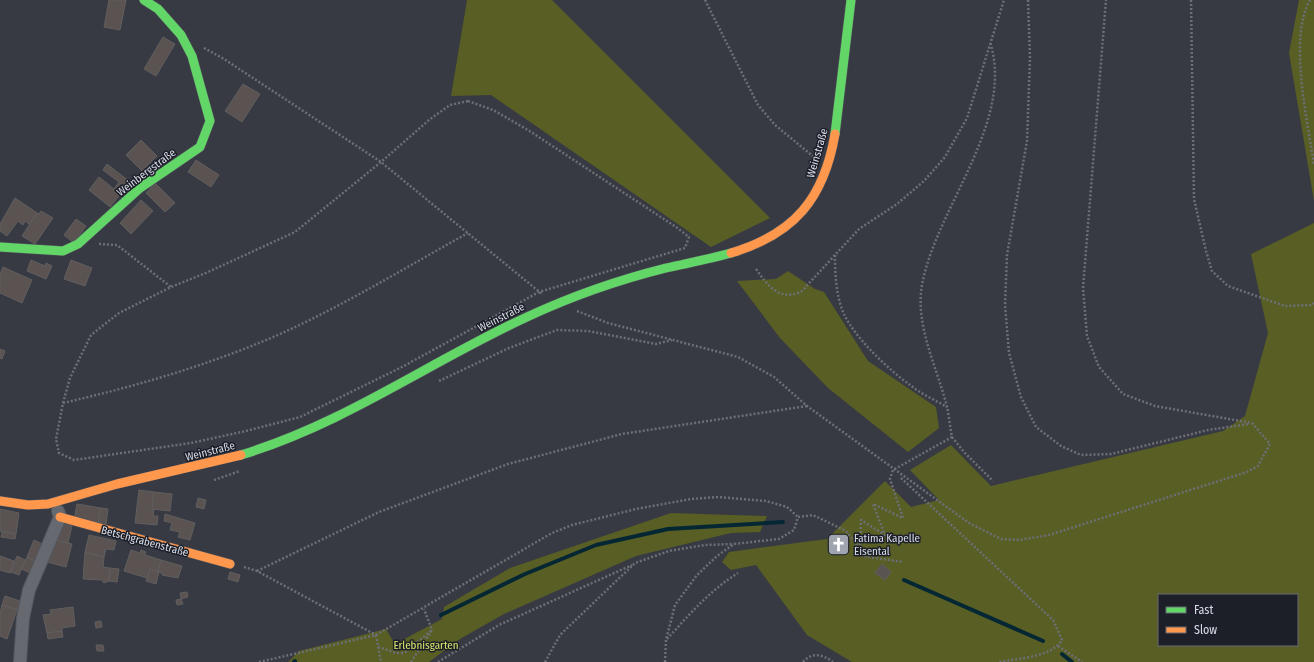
<svg xmlns="http://www.w3.org/2000/svg" width="1314" height="662" viewBox="0 0 1314 662" font-family="'Fira Sans Condensed',sans-serif">
<style>
.green{fill:#585e24;fill-rule:evenodd}
.lines{fill:none;stroke-linecap:round;stroke-linejoin:round}
.stream{stroke:#052733;stroke-width:4}
.building{fill:#5a5351;stroke:#605e5f}
.street-casing{stroke:#54575f;stroke-width:14}
.fast-casing{stroke:#54575f;stroke-width:10}
.slow-casing{stroke:#54575f;stroke-width:10}
.path{stroke:#6d6f75;stroke-width:2.5;stroke-dasharray:2 2;stroke-linecap:butt}
.street{stroke:#676970;stroke-width:12}
.fast{stroke:#63d668;stroke-width:9}
.slow{stroke:#ff974d;stroke-width:9}
.labels{text-anchor:middle;stroke-width:3;stroke-linejoin:round;paint-order:stroke}
.street-label{font-size:11px;fill:#d9dde9;stroke:#1c1f27}
.poi-label{font-size:11px;fill:#d9dde9;stroke:#1c1f27;text-anchor:start}
.park-label{font-size:11px;fill:#dcea6d;stroke:#1c1f27}
</style>
<rect width="100%" height="100%" fill="#373a43"/>
<g class="green">
<path d="M467,0H552L770,218L711,247L491,95L451,96Z"/>
<path d="M1299,0H1314V201L1289,53Z"/>
<path d="M1314,223V662H852L807,635L756,565L731,570L722,562L729,552L827,539L885,481L911,507L939,500L910,470L951,445L991,486L1223,431L1245,416L1268,333L1251,254ZM1159,595H1297V645H1159Z"/>
<path d="M788,271L815,289L824,292L868,361L936,407L939,428L908,452L828,388L780,338L737,281L776,279Z"/>
<path d="M671,513L767,516L760,532L731,533L636,556L504,614L460,639L429,662H288L299,651L386,629L395,644L442,619L444,607L510,568Z"/>
</g>
<g class="lines">
<g class="stream">
<path d="M904,580L1043,641"/>
<path d="M441,615L525,574L596,545L668,529L783,522"/>
<path d="M1062,654L1072,662"/>
<path d="M294,662L295,661"/>
</g>
</g>
<g class="building">
<path d="M109,0H126L120,30L104,27Z"/>
<path d="M163,37L175,44L156,76L144,69Z"/>
<path d="M243,84L260,94L242,122L225,111Z"/>
<path d="M141,140L157,156L142,171L126,155Z"/>
<path d="M196,160L219,175L211,187L188,172Z"/>
<path d="M107,164L130,182L110,207L89,190L99,177L114,189L119,182L103,170Z"/>
<path d="M155,183L175,203L165,212L146,193Z"/>
<path d="M15,198L37,213L30,225L25,221L23,225L18,221L7,236L0,231V224Z"/>
<path d="M141,200L153,211L131,234L120,223Z"/>
<path d="M41,211L53,218L35,244L22,236L37,213L39,214Z"/>
<path d="M76,219L86,226L74,243L64,235Z"/>
<path d="M31,260L45,266L46,263L52,266L46,279L27,271Z"/>
<path d="M71,260L92,268L85,286L64,279Z"/>
<path d="M3,267L32,280L22,303L0,293V274Z"/>
<path d="M0,349L5,351L2,359L0,358Z"/>
<path d="M139,490L154,492L152,509H154L153,516H158L157,525L135,523Z"/>
<path d="M154,492L172,494L170,511L152,509Z"/>
<path d="M198,498L206,500L204,509L196,507Z"/>
<path d="M77,504L101,508L98,524L74,520Z"/>
<path d="M101,508L108,509L106,525L98,524Z"/>
<path d="M0,509L19,513L16,534L0,531Z"/>
<path d="M165,514L195,523L190,540L178,537L180,532L170,530L172,523L164,521Z"/>
<path d="M60,523L72,526L68,543L56,540Z"/>
<path d="M2,532L16,534L15,539L1,537Z"/>
<path d="M89,535L116,541L114,550L106,549L104,557L85,552Z"/>
<path d="M843,539L845,549L835,551L832,542Z"/>
<path d="M34,540L46,546L38,563L27,557Z"/>
<path d="M56,540L72,544L66,567L47,562L49,553L52,554Z"/>
<path d="M131,550L140,553L141,550L146,552L145,555L161,560L158,572L150,569L147,578L124,571Z"/>
<path d="M85,552L104,557L103,567L110,568L109,581L104,583L102,580L83,579Z"/>
<path d="M0,556L14,561L10,573L0,570Z"/>
<path d="M17,556L25,560L19,575L11,572Z"/>
<path d="M27,557L38,563L33,574L21,569Z"/>
<path d="M161,560L182,566L178,578L162,575V573L158,572Z"/>
<path d="M882,564L891,572L885,580L875,573Z"/>
<path d="M110,568L119,569L117,582L109,581Z"/>
<path d="M150,569L159,572L156,584L146,581Z"/>
<path d="M230,572L240,575L238,582L228,579Z"/>
<path d="M187,592L188,597L181,599L180,593Z"/>
<path d="M5,596L20,601L17,610L2,605Z"/>
<path d="M181,599L183,604L177,605L176,600Z"/>
<path d="M2,605L17,610L7,639L0,636V613Z"/>
<path d="M73,607L75,626L62,628V631L47,633L43,615L51,614L50,610Z"/>
<path d="M101,621L102,627L96,628L95,622Z"/>
<path d="M62,631L63,637L48,639L47,633Z"/>
<path d="M96,645H103L104,651H97Z"/>
</g>
<g class="lines">
<defs>
<path id="street" d="M20,662L23,618L29,590L60,517L58,511"/>
<g id="fast">
<path d="M835,134L851,0"/>
<path d="M0,247L63,251L78,244L140,188L200,147L210,121L192,56L181,35L158,9L144,0"/>
<path d="M241,455C346,423 429,362 527,317C572,296 618,280 666,268C688,263 710,259 731,253"/>
</g>
<g id="slow">
<path d="M731,253C795,234 824,198 835,134"/>
<path d="M0,501L28,505L48,504L117,484L241,455"/>
<path d="M60,517L230,564"/>
</g>
</defs>
<use href="#street" class="street-casing"/>
<use href="#fast" class="fast-casing"/>
<use href="#slow" class="slow-casing"/>
<g class="path">
<path d="M705,0L758,105L775,125L815,158"/>
<path d="M1028,0L1030,58L1027,141L1007,255L1005,305L1009,353L1021,397L1036,427L1061,446L1081,455L1111,454L1208,430L1249,424"/>
<path d="M1191,0L1194,199L1206,251L1212,271L1228,286L1285,306L1312,305L1314,303"/>
<path d="M1310,0C1288,37 1308,123 1314,165"/>
<path d="M204,48L224,59L381,162L542,294"/>
<path d="M468,101L493,110L528,130L676,227L689,237L685,248L539,292L402,367L300,417L246,431L191,443L74,460L59,453L56,439L63,403L70,378L91,335L119,313L171,287L208,272L295,232L381,162L429,120L450,105Z"/>
<path d="M99,244L117,245L171,287"/>
<path d="M835,255C835,274 836,297 844,314C855,338 889,370 910,385C921,394 935,400 947,407"/>
<path d="M756,269C768,286 779,301 801,292L859,229L897,204L924,181L945,157L967,118L1004,0"/>
<path d="M577,311L608,323L738,357L774,377L807,406L969,523L1001,539L1019,540L1049,535L1247,472L1258,466L1270,444L1252,423L1155,406L1123,394L1099,367L1087,336L1083,288L1106,0"/>
<path d="M439,381L509,348L557,330L588,331L656,344L672,340"/>
<path d="M63,403C128,388 192,370 254,345C327,316 399,271 468,233"/>
<path d="M952,437L964,452L993,481"/>
<path d="M901,478L1053,620L1062,640C1051,658 1018,658 999,662"/>
<path d="M214,480L240,471"/>
<path d="M798,517L813,515L846,531L860,549L862,556L903,562"/>
<path d="M860,549L861,520L885,535L873,504L903,518L890,479L893,470L952,437C950,427 949,416 947,407C937,366 913,323 923,280C939,205 1015,120 990,42"/>
<path d="M244,567L257,571L376,635"/>
<path d="M257,571L379,512L508,464L622,434L807,406"/>
<path d="M376,635L381,662"/>
<path d="M667,639C689,615 709,591 738,573"/>
<path d="M1058,646L1082,662"/>
<path d="M378,647L396,653H404L432,630"/>
<path d="M259,662L376,635L552,533L572,525L636,509L691,499L718,497L766,501L787,507L798,517"/>
<path d="M411,662L432,630L424,609"/>
<path d="M438,662L499,625L632,565"/>
<path d="M545,662L560,635L635,563L669,551L705,545L734,544"/>
<path d="M665,662L666,640L675,605L697,575L717,556L734,544L779,539L794,530L798,517"/>
<path d="M803,662C813,651 823,655 833,662"/>
</g>
<use href="#street" class="street"/>
<use href="#fast" class="fast"/>
<use href="#slow" class="slow"/>
</g>
<defs>
<symbol id="church-square" viewBox="-11 -11 22 22"><rect x="-9" y="-9" width="18" height="18" rx="4" fill="#a0a4af" stroke="#1c1f27"/><path d="M-1.2-6h2.4v3.5h3.3v2.4h-3.3V6h-2.4V-.1h-3.3v-2.4h3.3Z" fill="#fff"/></symbol>
</defs>
<g fill-rule="evenodd">
<use href="#church-square" x="826" y="532" width="25" height="25"/>
</g>
<g class="labels">
<g class="street-label">
<text transform="translate(817 153) rotate(-74)" y="4">Weinstraße</text>
<text transform="translate(146 172) rotate(-37)" y="4">Weinbergstraße</text>
<text transform="translate(501 317) rotate(-27)" y="4">Weinstraße</text>
<text transform="translate(210 451) rotate(-14)" y="4">Weinstraße</text>
<text transform="translate(145 541) rotate(15)" y="4">Betschgrabenstraße</text>
</g>
<g class="poi-label">
<text x="854" y="542">Fatima Kapelle<tspan x="854" dy="13">Eisental</tspan></text>
</g>
<g class="park-label">
<text x="426" y="649">Erlebnisgarten</text>
</g>
</g>
<rect x="1158" y="594" width="140" height="52" fill="#1c1f27" stroke="#686b75"/>
<rect x="1166" y="607" width="20" height="6" fill="#63d668" stroke="#686b75"/>
<text x="1194" y="614" font-size="12" fill="#d9dde9">Fast</text>
<rect x="1166" y="627" width="20" height="6" fill="#ff974d" stroke="#686b75"/>
<text x="1194" y="634" font-size="12" fill="#d9dde9">Slow</text>
</svg>
